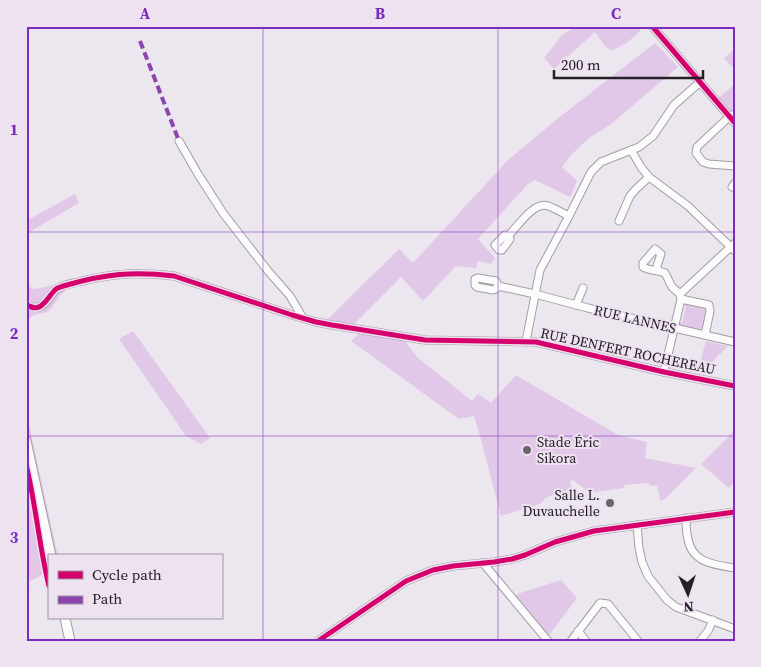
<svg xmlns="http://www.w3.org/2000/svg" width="761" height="667" viewBox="0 0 761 667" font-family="'Source Serif 4',serif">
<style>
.green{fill:#e2c8e8}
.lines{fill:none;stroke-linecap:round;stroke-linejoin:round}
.minor-casing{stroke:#a29ea4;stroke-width:9}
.major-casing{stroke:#a29ea4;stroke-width:11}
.minor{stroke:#fcfbfc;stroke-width:7}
.major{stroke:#fcfbfc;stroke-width:9}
.quiet{stroke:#8e44ad;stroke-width:4;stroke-dasharray:8 4;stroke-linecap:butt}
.cycleway-casing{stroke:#eee2f1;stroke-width:8}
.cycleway{stroke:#d6006c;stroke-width:5}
.grid{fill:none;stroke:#7b2cbf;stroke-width:1;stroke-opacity:0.55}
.poi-dot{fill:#6a656b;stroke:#eee2f1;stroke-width:2}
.labels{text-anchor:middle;stroke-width:4;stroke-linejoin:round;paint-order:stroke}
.street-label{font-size:14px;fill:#242025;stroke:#eee2f1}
.poi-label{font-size:14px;fill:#242025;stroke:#eee2f1;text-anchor:start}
.neatline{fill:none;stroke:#7b2cbf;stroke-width:2}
.grid-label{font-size:16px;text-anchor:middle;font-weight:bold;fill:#7b2cbf}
</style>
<rect width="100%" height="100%" fill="#ece6ee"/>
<g class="green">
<path d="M577,26H638L640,31L628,42L611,51L604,45L595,32L554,69L544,58L562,35Z"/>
<path d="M655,43L678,67L610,125L589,138L572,154L562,167L577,181L570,197L535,180L528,184L478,239L495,258L491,264L478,261L476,268L456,266L423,301L401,277L356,322L352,328L325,323L328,319L399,249L413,263L508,160L557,119Z"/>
<path d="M735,49V70L724,58Z"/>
<path d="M735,84V123L716,100Z"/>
<path d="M75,194L79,203L26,234V221Z"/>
<path d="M61,283L67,290L60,295L51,309L47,312L34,315L26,320V307L28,301L26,299V284L33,289L40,288Z"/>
<path d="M685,302L705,307L708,310L703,328L699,331L680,327L678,324V322L682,323L686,306L682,305Z"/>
<path d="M133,331L210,438L201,444L186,436L119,339Z"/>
<path d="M360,333L404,340L418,358L472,401L478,394L491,403L516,375L618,435L647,442L645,458L696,468L664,500H660L657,485L651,486L648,483L625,485L623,488L590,493L573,480L570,481L572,489L545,498L542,503L501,516L480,436L474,416L459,419L351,341Z"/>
<path d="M706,341L728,346L709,365L701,359Z"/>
<path d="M26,411L58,556H49V574L42,575L28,582L30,586L29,589H26Z"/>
<path d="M735,430V481L729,488L701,464Z"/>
<path d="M561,580L577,598L546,639L511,596Z"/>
</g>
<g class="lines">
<defs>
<g id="minor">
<path d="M652,26L735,123"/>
<path d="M735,114L729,117L697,147L696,153L703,162L709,164L735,166"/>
<path d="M179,141L198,174L223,213L268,271L290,296L303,318"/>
<path d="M631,150L641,167L649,177L688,206L735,251"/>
<path d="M732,187L735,183"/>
<path d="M619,221L630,196L636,189L649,177"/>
<path d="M509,235L510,239L502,250H499L495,245L505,235H509C518,226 534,201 548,206C555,208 562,213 569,216"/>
<path d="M658,271L657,266L661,254L655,249L643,263V267C650,271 658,270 665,273L672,287L680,294"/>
<path d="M498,286L496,289L493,290L477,287L475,285V279L478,278L496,281L498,286L535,294L588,308L735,342"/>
<path d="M681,299L709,305L710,311L705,335"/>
<path d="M576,305L583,288"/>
<path d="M26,306C30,306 34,308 38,307C49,305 50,291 60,287C67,284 75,283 82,281C116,273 139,272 174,276L292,315L316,322L332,325L425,340L536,342L664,372L735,386"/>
<path d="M526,341L540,270L569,216L591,172L601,162L639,147L653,136L674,105L699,83"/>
<path d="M664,372L681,299L680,294L735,243"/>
<path d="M686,518C686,525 686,532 688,539C692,563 715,565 735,568"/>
<path d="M637,525L639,548L642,562L648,576L667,600L676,607L735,629"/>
<path d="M483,563L548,641"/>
<path d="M578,631L586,641"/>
<path d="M318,641L406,581L433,570L453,566L494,562L512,559L525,555L555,542L594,531L735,512"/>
<path d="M571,641L600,603L608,604L638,641"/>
<path d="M700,641L708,631L713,620"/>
</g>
<g id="major">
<path d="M26,441L51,556"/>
<path d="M65,618L70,641"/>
</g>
</defs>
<use href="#minor" class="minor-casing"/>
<use href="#major" class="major-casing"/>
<use href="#minor" class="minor"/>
<use href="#major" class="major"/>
<path class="quiet" d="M140,41L179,141"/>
<defs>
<g id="cycleway">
<path d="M652,26L735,123"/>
<path d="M26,304C41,316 47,297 56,289C59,287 63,286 67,285C105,274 134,271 174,276L292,315L316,322L332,325L425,340L536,342L664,372L735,386"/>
<path d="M26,464C36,505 39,546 49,586"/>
<path d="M318,641L406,581L433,570L453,566L494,562L512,559L525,555L555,542L594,531L735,512"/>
</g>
</defs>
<use href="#cycleway" class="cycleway-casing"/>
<use href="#cycleway" class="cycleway"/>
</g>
<path class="grid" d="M263,26V641M498,26V641M26,232H735M26,436H735"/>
<g class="poi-dot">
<circle cx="527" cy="450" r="5"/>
<circle cx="610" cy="503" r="5"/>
</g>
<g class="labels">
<g class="street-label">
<text transform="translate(635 319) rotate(13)" y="5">RUE LANNES</text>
<text transform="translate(628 351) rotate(12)" y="5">RUE DENFERT ROCHEREAU</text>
</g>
<g class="poi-label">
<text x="537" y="447">Stade Éric<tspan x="537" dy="16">Sikora</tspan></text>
<text x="600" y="500" text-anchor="end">Salle L.<tspan x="600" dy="16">Duvauchelle</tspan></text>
</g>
</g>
<rect width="761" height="667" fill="none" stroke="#eee2f1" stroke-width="55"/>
<rect x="48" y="554" width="175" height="65" fill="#eee2f1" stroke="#9d949f"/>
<rect x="58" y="571" width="25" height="8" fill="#d6006c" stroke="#9d949f"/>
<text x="92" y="580" font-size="15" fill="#242025">Cycle path</text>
<rect x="58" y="596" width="25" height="8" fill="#8e44ad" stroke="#9d949f"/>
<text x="92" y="604" font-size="15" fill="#242025">Path</text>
<g transform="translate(688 594) rotate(177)" stroke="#eee2f1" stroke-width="4" paint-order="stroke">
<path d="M0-4L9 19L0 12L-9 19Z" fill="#242025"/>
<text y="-8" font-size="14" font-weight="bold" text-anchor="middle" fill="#242025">N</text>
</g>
<path d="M554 70v8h149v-8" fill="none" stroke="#242025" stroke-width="2.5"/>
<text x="561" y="70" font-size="15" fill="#242025" stroke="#eee2f1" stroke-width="4" paint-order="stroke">200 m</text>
<rect x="28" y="28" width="706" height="612" class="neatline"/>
<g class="grid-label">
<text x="145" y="19">A</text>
<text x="380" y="19">B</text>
<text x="616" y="19">C</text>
<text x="14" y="135">1</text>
<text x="14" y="339">2</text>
<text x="14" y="543">3</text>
</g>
</svg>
